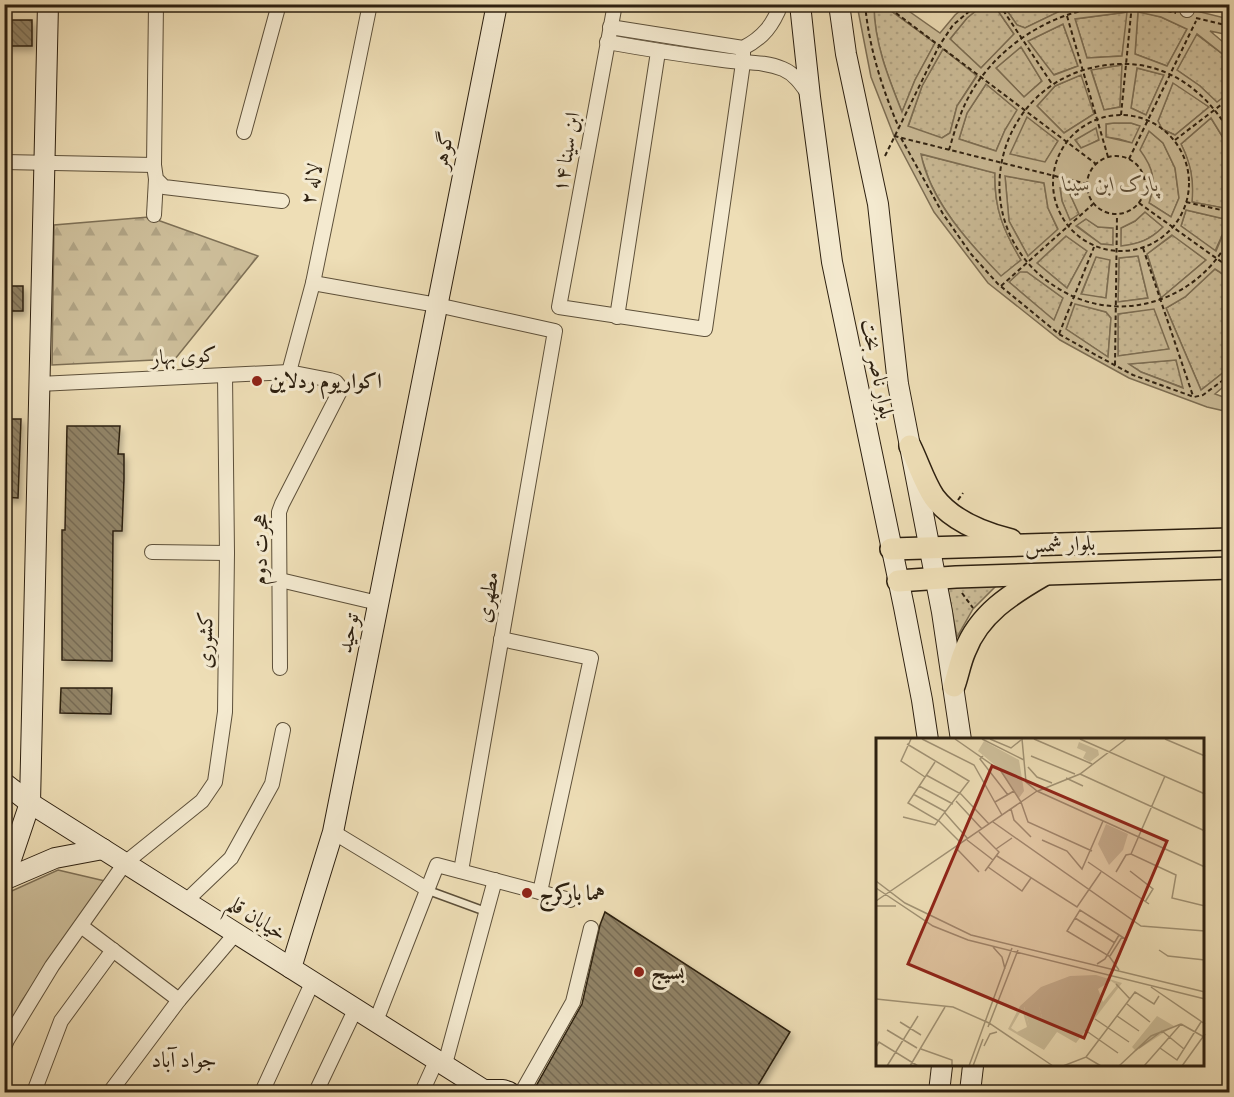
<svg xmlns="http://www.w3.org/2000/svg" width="1234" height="1097" viewBox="0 0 1234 1097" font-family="'IM FELL French Canon',Amiri,serif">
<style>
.grass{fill:url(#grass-dots);stroke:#7d6f55;stroke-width:1.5}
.forest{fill:url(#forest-firs);stroke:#7d6f55;stroke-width:1.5}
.green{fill:#cdbe9a;stroke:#7d6f55;stroke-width:1.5;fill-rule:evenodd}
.building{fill:url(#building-back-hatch);stroke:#2d2010;stroke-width:1.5;filter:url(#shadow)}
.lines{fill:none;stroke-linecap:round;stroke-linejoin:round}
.lane-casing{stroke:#5d503a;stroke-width:10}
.street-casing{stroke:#5d503a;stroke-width:16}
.secondary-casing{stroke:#2d2010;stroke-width:22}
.primary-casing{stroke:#2d2010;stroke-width:24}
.path{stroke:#2d2010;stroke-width:2;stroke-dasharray:4.5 3;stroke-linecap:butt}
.lane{stroke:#f4ead0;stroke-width:7}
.street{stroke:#f4ead0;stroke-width:14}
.secondary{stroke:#f4ead0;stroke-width:20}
.primary{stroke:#eedeb6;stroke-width:21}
.poi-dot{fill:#8f2418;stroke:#f4ead0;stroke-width:2}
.labels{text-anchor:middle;stroke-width:6;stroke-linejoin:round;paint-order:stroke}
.street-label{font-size:21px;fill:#2d2010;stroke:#f4ead0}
.park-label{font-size:21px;font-style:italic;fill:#5d4f39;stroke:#f4ead0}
.poi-label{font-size:21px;font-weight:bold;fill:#2d2010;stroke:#f4ead0;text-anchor:start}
.neighbourhood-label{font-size:22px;fill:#2d2010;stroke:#f4ead0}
.inset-road{fill:none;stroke:#a19274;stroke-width:1.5}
.view{fill:#8f2418;fill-opacity:0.15;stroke:#8f2418;stroke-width:3}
.inset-edge{fill:none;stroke:#2d2010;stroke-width:3}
</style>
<defs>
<pattern id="grass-dots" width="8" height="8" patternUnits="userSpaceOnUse" patternTransform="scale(1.5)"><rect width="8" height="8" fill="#cdbe9a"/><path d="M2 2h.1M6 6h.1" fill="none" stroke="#b0a384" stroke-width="1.8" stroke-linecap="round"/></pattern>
<pattern id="forest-firs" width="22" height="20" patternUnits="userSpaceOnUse" patternTransform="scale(1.5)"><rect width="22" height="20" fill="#cdbe9a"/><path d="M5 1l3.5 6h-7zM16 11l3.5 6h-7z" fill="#b0a384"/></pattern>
<pattern id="building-back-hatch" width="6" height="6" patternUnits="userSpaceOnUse" patternTransform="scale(1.5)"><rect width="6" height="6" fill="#918366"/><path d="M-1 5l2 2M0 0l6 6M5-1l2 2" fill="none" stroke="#776b53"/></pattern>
<filter id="shadow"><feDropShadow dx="2.5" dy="4.5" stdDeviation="3" flood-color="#0004"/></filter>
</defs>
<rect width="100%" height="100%" fill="#eedeb6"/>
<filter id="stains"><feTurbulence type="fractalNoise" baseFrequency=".00333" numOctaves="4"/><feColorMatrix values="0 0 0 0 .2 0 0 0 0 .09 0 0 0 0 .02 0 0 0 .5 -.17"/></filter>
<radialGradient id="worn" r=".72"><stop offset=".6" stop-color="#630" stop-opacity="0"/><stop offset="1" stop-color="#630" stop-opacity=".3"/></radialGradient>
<g class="grass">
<path d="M874,5H883L935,43L915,80L902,112C888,77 874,42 874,5Z"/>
<path d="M983,5H994L1014,34L981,68L950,39L967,18Z"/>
<path d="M1003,5H1059L1061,11L1025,28L1017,25Z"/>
<path d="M1138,11L1161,17L1187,29L1167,66L1135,54Z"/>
<path d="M1128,12L1122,56L1087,58L1075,19Z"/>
<path d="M1063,24L1078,66L1053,75L1028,41Z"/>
<path d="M1196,34L1229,59V93L1217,103L1200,86L1177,70Z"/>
<path d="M1021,46L1042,81L1024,97L996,68Z"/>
<path d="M943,49L977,75L957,106L950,133L942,138L908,127L922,86Z"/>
<path d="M1122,65L1120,107L1104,110L1091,69Z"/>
<path d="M1137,68L1164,75L1146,115L1131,108Z"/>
<path d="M1082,74L1094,114L1064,133L1037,106L1055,86Z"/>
<path d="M1173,82L1209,107L1175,135L1162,129L1158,121Z"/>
<path d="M986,84L1018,110L1005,130L996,151L959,139L967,113Z"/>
<path d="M1027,116L1058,141L1045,163L1009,154Z"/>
<path d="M1211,118L1227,144L1230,157L1229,209L1192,202C1193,180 1191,164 1181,144Z"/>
<path d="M1114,123H1131L1141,126L1132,143L1119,139L1106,137V124Z"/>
<path d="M1096,127L1100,139L1082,149L1075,140Z"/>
<path d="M1149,131L1163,143L1175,168L1179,198L1171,217L1149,203C1156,181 1154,169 1139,151Z"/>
<path d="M920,154L995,173C994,208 1003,230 1021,260L1001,277C975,249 947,219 931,184C927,175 924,164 920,154Z"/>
<path d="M1005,176L1044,183L1048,208L1058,230L1028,256L1009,221Z"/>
<path d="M1060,187L1068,189L1079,214L1070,221L1062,201Z"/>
<path d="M1186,210L1229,220L1215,251L1181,226Z"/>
<path d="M1145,212L1163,227C1150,240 1138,244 1120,246L1121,228L1135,221Z"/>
<path d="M1086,219L1098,227L1114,228L1113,245L1101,244L1076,225Z"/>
<path d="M1173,235L1206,260L1161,298L1147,254Z"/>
<path d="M1066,236L1087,251L1067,288L1037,263Z"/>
<path d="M1138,256L1148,298L1118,302L1119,258Z"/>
<path d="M1096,257L1110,259L1106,298L1081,295Z"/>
<path d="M1215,269L1229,278V368L1201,390L1166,308L1185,297Z"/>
<path d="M1020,271L1027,272L1063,298L1054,321L1009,282Z"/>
<path d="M1074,303L1106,312L1111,318L1108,357L1066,329Z"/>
<path d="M1154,308L1170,349L1118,356V314Z"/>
<path d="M1176,360L1184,388L1141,372L1128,364Z"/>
<path d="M947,585H997L973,609L957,637Z"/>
</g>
<path class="forest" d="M149,217L258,256L175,359L52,365L54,225Z"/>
<g class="green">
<path d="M1059,4L1071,5L1072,8L1094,4L1172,5L1229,19V35L1210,31L1229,47V59L1197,34L1177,70L1200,86L1217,102L1229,93V104L1222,110L1229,125V157L1227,144L1211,118L1181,144C1191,164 1194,180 1192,202L1229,209V249L1224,257L1229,261V278L1215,269L1185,297L1166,308L1201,390L1229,368V382L1215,394L1229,399V412L1207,407L1129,378L1060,340L988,283L934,212L894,136L871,77L857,5H874C874,42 888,77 902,112L915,80L935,43L883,5H900L940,33L955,15L967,5H983L967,18L950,39L981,68L1014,34L994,5H1003L1017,25L1025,28L1060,11ZM1127,12L1122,56L1087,58L1075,19ZM1138,12L1161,17L1187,29L1167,66L1135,54ZM1063,24L1078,66L1054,75L1028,41ZM1021,47L1042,81L1024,97L996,68ZM943,49L977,76L957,106L950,133L942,138L908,126L922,86ZM1122,65L1120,107L1104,110L1091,70ZM1137,68L1164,75L1146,115L1131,108ZM1081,75L1094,114L1064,133L1037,106L1055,86ZM1173,83L1209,107L1175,135L1162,129L1158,121ZM986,84L1017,110L1005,130L996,151L959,139L967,113ZM1027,117L1058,141L1045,162L1010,154ZM1114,123H1131L1140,126L1132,143L1106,137V124ZM1096,128L1099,140L1081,148L1075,140ZM1149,131L1163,143L1175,168L1179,198L1171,217L1149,203C1156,181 1154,169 1140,150ZM921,154L995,173C994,208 1003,230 1021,260L1001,276C969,243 930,201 921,154ZM1005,176L1044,183L1048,208L1058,229L1028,256L1009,221ZM1060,188L1068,190L1079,214L1070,220L1062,201ZM1186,210L1229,220L1216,251L1181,226ZM1145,212L1163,227C1150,240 1139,244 1121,246V228L1135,221ZM1086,219L1098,227L1113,228V245L1101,244L1076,226ZM1172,235L1206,260L1161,298L1147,254ZM1066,236L1087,251L1067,288L1037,263ZM1138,256L1148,298L1118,302L1119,258ZM1096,257L1110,260L1106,298L1081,294ZM1020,272H1027L1063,298L1054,320L1009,282ZM1075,304L1106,312L1111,318L1108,357L1066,329ZM1154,309L1169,349L1118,356V314ZM1176,360L1183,388L1141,372L1129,364Z"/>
<path d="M58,870L105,881L21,1002L5,1037V894Z"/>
</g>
<g class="building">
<rect x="4" y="20" width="28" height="26"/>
<rect x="4" y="286" width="19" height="25"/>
<path d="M4,419H21L18,498L4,497Z"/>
<path d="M67,426H120L118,454H124V479L122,531H113L112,661L62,660V530H65Z"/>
<path d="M61,688H112L111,714L60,713Z"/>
<path d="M605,912L790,1032L754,1092H543L535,1088L582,1004L600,925Z"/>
</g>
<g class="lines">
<defs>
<path id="lane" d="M427,890L487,912"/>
<g id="street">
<path d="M156,4L154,165L156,179L164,187L282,201"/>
<path d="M615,4L559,307L705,329L743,63V48"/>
<path d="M1187,10L1188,4"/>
<path d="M610,27L743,48C763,38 773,25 781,4"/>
<path d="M607,42C646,49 684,55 723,60C743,63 764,61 783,69C795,74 802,85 809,95"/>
<path d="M244,132L279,4"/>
<path d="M4,162L154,165"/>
<path d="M154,215L156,179"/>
<path d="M313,283L437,305L555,331L461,871"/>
<path d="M617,317L658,52"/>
<path d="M289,372L313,283L370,4"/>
<path d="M39,384L289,372L330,380L336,382L340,387V391L282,504L279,512L280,668"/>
<path d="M152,552L227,553"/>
<path d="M280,580L378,603"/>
<path d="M501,639L591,658L540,892"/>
<path d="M333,832L427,889"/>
<path d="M186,901L231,858L272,784L283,730"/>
<path d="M81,926L179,1000"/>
<path d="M376,1021L437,865L570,900"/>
<path d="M4,1047L7,1040L52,966L125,863L202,801L215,782L225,712L227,553L225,375"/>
<path d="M445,1064L495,880"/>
<path d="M34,1092L61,1021L113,950"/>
<path d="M110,1092L179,1000L236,933"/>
<path d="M262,1092L313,981"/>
<path d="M316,1092L356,1008"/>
<path d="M422,1092L437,1059"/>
<path d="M522,1092L573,1002L591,928"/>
</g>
<g id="secondary">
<path d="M800,4L810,97L832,262L904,607L922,700L928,740"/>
<path d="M839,4L846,54L878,204L898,384L942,612L961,740"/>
<path d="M4,783L30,803L487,1092"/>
<path d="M4,877L6,879L55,858L103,849"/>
<path d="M4,880L30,803L48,4"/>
<path d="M291,968L333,832L497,4"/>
<path d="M486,1090H503L509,1092"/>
<path d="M939,1092L942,1066"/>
<path d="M970,1092L973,1066"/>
</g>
<g id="primary">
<path d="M910,446C918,462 924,482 934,497C952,521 983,533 1011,540"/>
<path d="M891,549L1230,539"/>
<path d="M898,581L956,577L1230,568"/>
<path d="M954,686C958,675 960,662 965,651C979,614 1011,594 1044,575"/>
</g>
</defs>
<use href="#lane" class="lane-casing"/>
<use href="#street" class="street-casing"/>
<use href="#secondary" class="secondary-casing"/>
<use href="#primary" class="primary-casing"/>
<g class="path">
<path d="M865,4C869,48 882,88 899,128"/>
<path d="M884,4L1096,164"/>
<path d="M999,4L1052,84"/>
<path d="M1138,4L1176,13"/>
<path d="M1067,16L1108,157"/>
<path d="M1196,18L1230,26"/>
<path d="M1121,115L1132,4"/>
<circle cx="1121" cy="183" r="68"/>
<path d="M1230,133C1208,93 1168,62 1120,64C991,68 953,235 1068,294C1094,307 1124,310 1152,302C1185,293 1215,269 1230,237"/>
<path d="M894,136L1087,184"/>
<path d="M901,138L943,214L971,254L998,284L1059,334L1094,354L1133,375L1194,397L1203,395L1230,375"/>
<path d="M1175,140L1230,98"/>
<path d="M949,150C952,140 955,129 959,119C976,69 1021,30 1070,14C1088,9 1107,7 1125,4"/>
<path d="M885,156L939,46L953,25L978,4"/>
<circle cx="1116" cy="185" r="29"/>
<path d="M1129,159L1196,21"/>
<path d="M1186,202L1230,212"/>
<path d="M1139,203L1230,268"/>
<path d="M1143,248L1193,396"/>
<path d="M1001,286L1093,204"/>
<path d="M1059,334L1094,247"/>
<path d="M1115,365L1117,215"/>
<path d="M958,500L963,493"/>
<path d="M962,593L973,608"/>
</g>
<use href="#lane" class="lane"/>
<use href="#street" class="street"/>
<use href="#secondary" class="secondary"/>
<use href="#primary" class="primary"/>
</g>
<g class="poi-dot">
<circle cx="257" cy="381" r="6"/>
<circle cx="527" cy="893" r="6"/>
<circle cx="639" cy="972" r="6"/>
</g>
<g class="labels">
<g class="street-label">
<text transform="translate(443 150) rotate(-79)" y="7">گوهر</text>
<text transform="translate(566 152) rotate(-80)" y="7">ابن سینا ۱۴</text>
<text transform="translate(311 184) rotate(-78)" y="7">لاله ۲</text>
<text transform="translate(184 356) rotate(-3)" y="7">کوی بهار</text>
<text transform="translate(878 369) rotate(79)" y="7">بلوار ناصر بخت</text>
<text transform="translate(1060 544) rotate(-2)" y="7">بلوار شمس</text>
<text transform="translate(260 549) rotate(-89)" y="7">هجرت دوم</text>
<text transform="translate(487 597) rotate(-80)" y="7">مطهری</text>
<text transform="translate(348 633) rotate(-79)" y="7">توحید</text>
<text transform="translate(205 640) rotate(-89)" y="7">کشوری</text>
<text transform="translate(257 918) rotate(32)" y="7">خیابان قلم</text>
</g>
<g class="park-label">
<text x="1111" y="191">پارک ابن سینا</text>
</g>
<g class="poi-label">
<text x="269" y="388">اکواریوم ردلاین</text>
<text x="539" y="900">هما بارکرج</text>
<text x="651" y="979">بسیج</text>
</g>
<g class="neighbourhood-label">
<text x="184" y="1067">جواد آباد</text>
</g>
</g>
<g transform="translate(876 738)">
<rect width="328" height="328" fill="#eedeb6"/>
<path d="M148,268H163L166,279L153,288Z" fill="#cdbe9a"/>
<path d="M230,86L252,96L247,112L233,127L222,106Z" fill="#cdbe9a"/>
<path d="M108,3L143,22L148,53L143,60L121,29L102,13ZM203,4L222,12L223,17L214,24L207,20L210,14L201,10ZM220,237L246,245L200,305L181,294L168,312L132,291L144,268L165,249L194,238ZM235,243L241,247L227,264L222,251ZM148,269H163L166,279L153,287ZM146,271L151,289L141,294L135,290ZM281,278L298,288L260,313L256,309Z" fill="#cdbe9a" fill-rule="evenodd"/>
<path class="inset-road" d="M35,1L25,23L49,39M46,1L98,27L126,77M79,1L125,33L145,64L152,84L216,113M106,1L148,22M114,1L135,10L145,2M146,1L150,44L161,53M158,1L216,26M204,1L329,56M289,1L329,18M107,18L104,21L132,57M155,18L199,36M59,24L32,65L63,83L85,105M152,29L161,39L176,45M204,36L329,93M50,37L85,56L113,86M190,40L207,48M43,48L77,66M161,53L329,129M162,53L204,36L250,1M37,56L70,74M80,63L106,91M119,64L138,53M135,71L138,82L155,99M69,75L92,101M27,79L59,87L93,43L31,6M117,84L265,188L329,193M103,94L123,114L109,133M91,102L117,122M166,102L191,113L206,131L227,83M81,111L103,134M120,111L136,100M255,116L289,38M121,118L201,169L225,134M212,124L273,166M112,129L146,153L155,140M254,133L277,151L269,164M240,134L250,117L255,116L300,137L296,160L329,168M0,143L29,165L95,197L329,254M0,150L57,188L92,202L329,261M0,163L161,53M0,168H20M199,180L239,205M117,209L126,219L129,231M283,212L292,218L329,222M234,218L246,199M221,226L229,221L243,197M243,232L233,218L191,193L204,172L251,202M240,246L254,261M275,249L329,286M0,261L77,269L113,285L177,328M251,266L274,284M241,278L263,293M219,281L253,304M24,284L45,297M305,286L328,299M112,289L142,212M11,292L41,310M209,292L242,315M286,293L308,311M108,308L114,296L121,294M0,309L3,304L42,328M263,310L286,293M284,310L301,322L325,284M45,311L76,322V328M210,319L259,254L278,266L283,258M11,328L42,278M34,328L69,269M93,328L136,210M97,328L107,301M187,328L210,319L225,328M243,328L275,298L305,286M268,328L305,286M306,328L329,296"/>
<path class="view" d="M116,28L291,103L208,300L32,226Z"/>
<rect width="328" height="328" class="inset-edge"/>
</g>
<rect width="1234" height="1097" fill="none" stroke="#eedeb6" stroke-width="24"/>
<rect x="6" y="6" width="1222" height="1085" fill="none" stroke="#2d2010" stroke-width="3"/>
<rect x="12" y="12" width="1210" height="1073" fill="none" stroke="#2d2010" stroke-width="1.5"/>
<rect width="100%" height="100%" filter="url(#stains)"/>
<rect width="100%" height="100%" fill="url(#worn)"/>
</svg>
